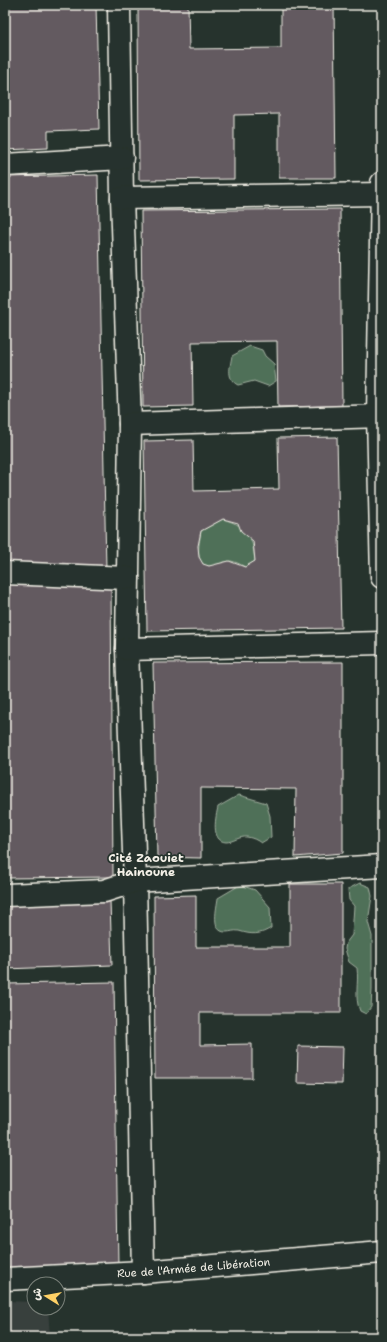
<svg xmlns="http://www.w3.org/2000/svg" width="387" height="1342" viewBox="0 0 387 1342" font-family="'Shantell Sans','Playpen Sans Arabic',sans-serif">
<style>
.built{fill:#383f3d}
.green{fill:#4f6f58;stroke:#a2b0a0}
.building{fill:#635a61;stroke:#f4f1e8;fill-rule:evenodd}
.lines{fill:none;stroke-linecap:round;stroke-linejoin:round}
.minor-casing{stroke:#f4f1e8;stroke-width:25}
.minor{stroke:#26332d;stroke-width:22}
.labels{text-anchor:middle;stroke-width:3.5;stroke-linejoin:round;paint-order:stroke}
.street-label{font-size:11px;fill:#f4f1e8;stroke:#26332d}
.neighbourhood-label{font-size:12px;font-weight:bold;fill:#f4f1e8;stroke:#26332d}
</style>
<rect width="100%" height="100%" fill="#26332d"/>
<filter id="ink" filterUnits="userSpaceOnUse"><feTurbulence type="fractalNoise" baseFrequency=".025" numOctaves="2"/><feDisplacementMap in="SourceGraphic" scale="8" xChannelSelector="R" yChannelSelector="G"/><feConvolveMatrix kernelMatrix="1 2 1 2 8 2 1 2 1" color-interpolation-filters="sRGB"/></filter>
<g filter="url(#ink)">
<path class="built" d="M5,1301L34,1302V1308H48L50,1337H5Z"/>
<g class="green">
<path d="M250,346L262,350L265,356L274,364L276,381L268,386L254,381L238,385C226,379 230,367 232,356Z"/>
<path d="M223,519C249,527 252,535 255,561L245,567C240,564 236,562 231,561C224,561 216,566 209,566C193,565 200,540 201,531Z"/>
<path d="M239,795L266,803L270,816L271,837L261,843C257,840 253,838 247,837C240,836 233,842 226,842C210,841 216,816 218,807Z"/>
<path d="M360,883L370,887L372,896L368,922L372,936V990L371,1007L366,1014L360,1011C354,997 359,983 357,968L349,962L345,949L346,943L352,935L354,906L349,900L348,889Z"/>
<path d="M240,885L255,890L270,907L271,928C260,935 252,935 239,931C234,930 231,932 226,932C210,932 217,907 218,898Z"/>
</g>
<g class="building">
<path d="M5,5H96L99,129L48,131V148L5,150Z"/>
<path d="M138,5H188L189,49L281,48V5H334L336,178H279V114L234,115V179L139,180Z"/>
<path d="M98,175L106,569L5,566V177Z"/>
<path d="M340,209L342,406L278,407L277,341L192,342L193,406L143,407L141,211Z"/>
<path d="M337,437L341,628L147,631L144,441L193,440L194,491L279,489L278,438ZM223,519L238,523L241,531L253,541L255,561L245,567L229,561L209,566L203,564L199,557L198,546L201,531Z"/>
<path d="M5,583L111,584L113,877L5,878Z"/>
<path d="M343,662V853L295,857L296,789L201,788V858L157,857L153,663Z"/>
<path d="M290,884H341V1013H200V1045L252,1044V1078H155L154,896L196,895V947H290Z"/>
<path d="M110,901L112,965L5,969V905Z"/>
<path d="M114,982L118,1267L5,1269V984Z"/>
<path d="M298,1046L343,1047L342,1084L297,1083Z"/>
</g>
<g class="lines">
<defs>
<g id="minor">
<path d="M119,5L122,198L130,424L127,649L135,881L143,1272"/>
<path d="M5,165L122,158"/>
<path d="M382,183L378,416L382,577"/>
<path d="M122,198L382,194"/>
<path d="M130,424L382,416"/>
<path d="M5,573L128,578"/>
<path d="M127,649L382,643"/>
<path d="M5,895L104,891L135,881L382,866"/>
<path id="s1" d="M5,1279L143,1272L382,1252"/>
</g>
</defs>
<use href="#minor" class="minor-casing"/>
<use href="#minor" class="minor"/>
</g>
</g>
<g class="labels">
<g class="street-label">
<text dy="4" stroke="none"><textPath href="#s1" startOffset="189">Rue de l'Armée de Libération</textPath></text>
</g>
<g class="neighbourhood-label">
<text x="146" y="862">Cité Zaouiet<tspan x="146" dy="14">Hainoune</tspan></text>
</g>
</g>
<rect width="387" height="1342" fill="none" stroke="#26332d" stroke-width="20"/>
<rect x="10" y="10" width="367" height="1322" fill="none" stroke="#f4f1e8" stroke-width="1.5" filter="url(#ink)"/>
<g transform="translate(46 1296) rotate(281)"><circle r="19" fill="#26332d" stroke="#787f78"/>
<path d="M0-3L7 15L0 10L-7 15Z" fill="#ffd166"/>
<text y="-6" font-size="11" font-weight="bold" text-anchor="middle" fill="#f4f1e8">ش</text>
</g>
</svg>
